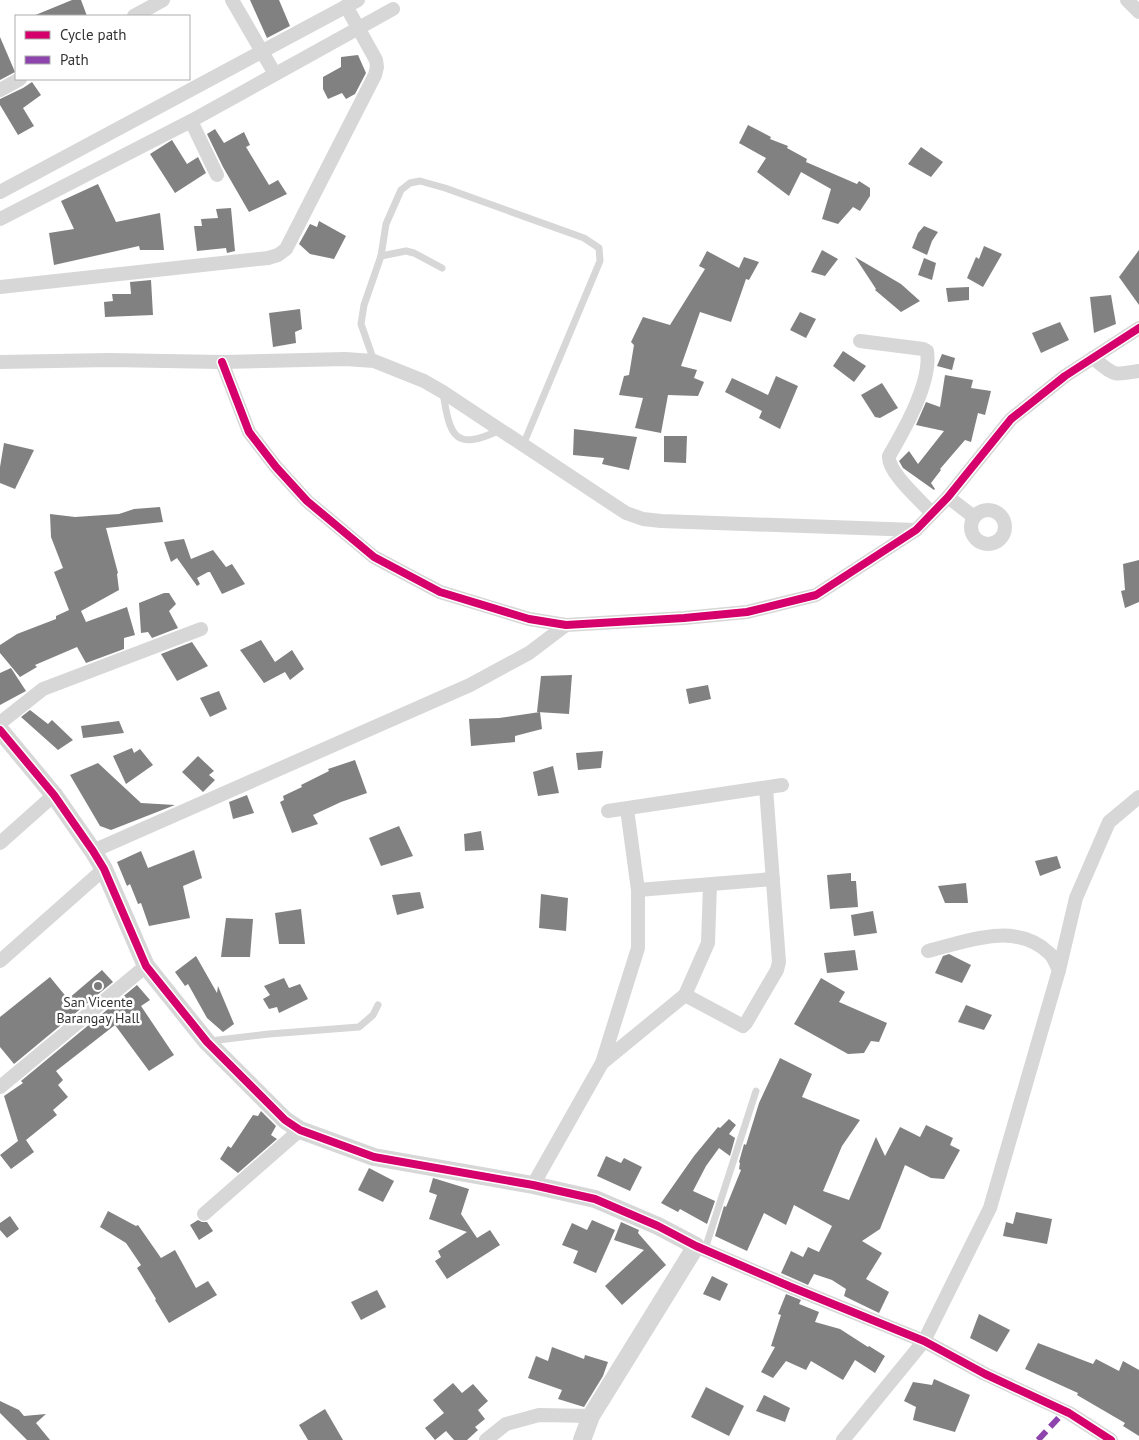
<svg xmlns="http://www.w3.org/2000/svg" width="1139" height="1440" viewBox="0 0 1139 1440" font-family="'PT Sans',sans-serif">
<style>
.building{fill:#818181}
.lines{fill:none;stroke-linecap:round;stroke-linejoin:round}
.service{stroke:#d7d7d7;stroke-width:7}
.minor{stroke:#d7d7d7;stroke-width:14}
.tertiary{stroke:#d7d7d7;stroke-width:18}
.quiet{stroke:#8e44ad;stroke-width:6;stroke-dasharray:12 6;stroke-linecap:butt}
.cycleway-casing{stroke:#fff;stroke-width:11}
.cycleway{stroke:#d6006c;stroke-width:8}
.poi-dot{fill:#7a7a7a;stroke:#fff;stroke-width:2}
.labels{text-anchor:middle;stroke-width:5;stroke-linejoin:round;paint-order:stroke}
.poi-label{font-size:14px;fill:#333;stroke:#fff}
</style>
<rect width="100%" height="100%" fill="#fff"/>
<g class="building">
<path d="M72,0H81L87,16H33Z"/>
<path d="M250,0H279L290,26L267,38Z"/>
<path d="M0,37L15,72L0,80Z"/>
<path d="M358,55L366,73L355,94L346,99L342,93L328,99L323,89V77L341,67V57Z"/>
<path d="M32,82L41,95L23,108L34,126L18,135L0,105V99L23,88Z"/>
<path d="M748,125L771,137L770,139L788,146L787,148L807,159L806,162L857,184L859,181L870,188V196L860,211L853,207L838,224L822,219L831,189L801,172L789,196L757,172L766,158L739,143Z"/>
<path d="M215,129L224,143L244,132L250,145L246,147L269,185L278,180L287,194L249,212L223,167L207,134Z"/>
<path d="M172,140L187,164L198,157L206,173L175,193L150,154Z"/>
<path d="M921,147L943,162L931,177L908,164Z"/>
<path d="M98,184L116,222L160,213L164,250H140L139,246L54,265L49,233L74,229L61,201Z"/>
<path d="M231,208L235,251L227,253L226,248L197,251L194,226H202L201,219L218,218L216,209Z"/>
<path d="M319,221L346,236L334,259L310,254L299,244L310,224L317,227Z"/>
<path d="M924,226L938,232L932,241L927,255L912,248L918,233Z"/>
<path d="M984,246L1002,254L983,287L967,278L976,257L979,259Z"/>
<path d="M822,250L838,259L825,276L811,272Z"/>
<path d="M1139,250V305L1119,277Z"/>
<path d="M707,251L739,268L744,257L759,262L749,280L746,279L731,322L700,312L681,366L697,370L694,378L704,382L698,396L668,395L661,433L635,428L643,398L619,395L624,376L629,375L634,345L631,342L643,317L670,325L705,269L699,266Z"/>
<path d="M855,257L901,284L920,301L901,312L875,290L876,289Z"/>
<path d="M924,258L936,263L932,280L918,275Z"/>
<path d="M151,280L153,315L105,317L104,302L113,301L112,294H131L130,282Z"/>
<path d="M969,287V300L948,302L946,288Z"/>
<path d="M1111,295L1116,324L1094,333L1090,297Z"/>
<path d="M300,309L302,329L295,332L296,343L273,347L269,313Z"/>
<path d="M800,312L816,319L806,338L790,330Z"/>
<path d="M1060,322L1069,340L1041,353L1032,333Z"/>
<path d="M843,351L866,366L854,382L833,366Z"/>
<path d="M942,354L955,358L952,370L937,366Z"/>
<path d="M945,375L973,380L971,388L991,391L985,415L978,413L971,442L965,440L940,469L941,470L931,483L935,489L934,490L903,468L899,461L909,451L918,464L944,431L916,425L926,402L940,407Z"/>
<path d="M776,376L798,386L780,429L759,418L762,411L725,392L732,378L768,395Z"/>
<path d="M882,383L898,408L880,418L875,417L861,395Z"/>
<path d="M574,429L637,437L629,470L602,464L604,458L573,455Z"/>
<path d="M664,436H687L686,463L664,462Z"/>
<path d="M4,443L34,450L15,489L0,483V467Z"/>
<path d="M160,507L163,522L106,528L118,573L117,574L119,590L81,611L86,622L127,607L135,635L124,638V649L86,663L77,647L35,665L37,667L20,677L0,653V645L17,634L56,619V616L69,610L54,572L63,568L51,537L50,514L75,517L119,514L134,509Z"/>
<path d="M184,539L191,559L213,550L226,567L232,564L245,584L222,594L210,572H208L197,578L200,584L197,586L177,558L171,562L164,542Z"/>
<path d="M1139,560V602L1125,608L1121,591L1125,590L1123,564Z"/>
<path d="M164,593H169L176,604L169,611L178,628L152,638L148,632L141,633L139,603Z"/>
<path d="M261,640L275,662L292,650L304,669L290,680L285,672L264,683L240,650Z"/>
<path d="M192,642L208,666L177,681L161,654Z"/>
<path d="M11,668L26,691L0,705V673Z"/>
<path d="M572,675L569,714L537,712L541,676Z"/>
<path d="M708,685L711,699L689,704L686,689Z"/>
<path d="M219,691L227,709L210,717L200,698Z"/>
<path d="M30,710L48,724L52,720L73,740L58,750L21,717Z"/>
<path d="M540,712L542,729L515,736V742L471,746L469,719L499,718Z"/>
<path d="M119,721L124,733L83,738L81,726Z"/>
<path d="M132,748L134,753L140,749L153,765L126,784L113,756Z"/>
<path d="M603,751L601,768L578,770L576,753Z"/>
<path d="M198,756L214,771L209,775L215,780L203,792L182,772Z"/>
<path d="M355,760L367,793L341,802L313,815L318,824L292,833L280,802L284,800L283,796L302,787L301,785L329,771L328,769Z"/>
<path d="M98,763L141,803L175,805L111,830L100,826L70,775Z"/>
<path d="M553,766L559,793L538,796L533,772Z"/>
<path d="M247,795L254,813L233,819L229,802Z"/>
<path d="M399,826L413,856L381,866L369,838Z"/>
<path d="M481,831L484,850L465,851L464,834Z"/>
<path d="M194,850L202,878L183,886L190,918L149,926L141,903L138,904L130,884L127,886L117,862L141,851L148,868Z"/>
<path d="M1057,856L1061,868L1040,876L1035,861Z"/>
<path d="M851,873V881H856L858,907L830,909L827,875Z"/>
<path d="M966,883L968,903H945L938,886Z"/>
<path d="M420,892L424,908L397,915L392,895Z"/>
<path d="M541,894L568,898L566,931L539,928Z"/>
<path d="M301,909L305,944H279L275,913Z"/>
<path d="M873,911L877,933L854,936L851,915Z"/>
<path d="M226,918L253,919L250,957H221Z"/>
<path d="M855,950L858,970L827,973L824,953Z"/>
<path d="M949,954L971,965L962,983L935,973L943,956Z"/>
<path d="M196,956L217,993L218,986L234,1024L223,1032L207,1018L188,984L185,986L175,972Z"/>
<path d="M102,970L113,982L14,1064L0,1047V1017L50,977L68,999Z"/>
<path d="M284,978L289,988L300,984L308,999L279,1013L277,1007L269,1009L263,999L270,995L264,986Z"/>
<path d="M821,978L845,992L839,1002L887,1023L879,1042L871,1041L864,1053L848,1054L794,1024Z"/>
<path d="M137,985L150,1000L141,1006L174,1055L149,1071L115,1025L56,1071L63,1080L58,1085L68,1097L53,1110L57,1115L26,1140L34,1152L11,1169L0,1155L18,1141L4,1096L23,1083L21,1081Z"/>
<path d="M966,1005L992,1015L984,1030L958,1022Z"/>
<path d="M780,1058L812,1074L802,1097L860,1120L842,1146L823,1191L849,1200L876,1137L885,1156L900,1127L920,1137L926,1125L953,1138L950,1145L960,1150L944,1179L931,1178L905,1165L880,1229L862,1241L882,1253L866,1279L889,1292L879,1313L844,1296L846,1289L832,1280L814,1274L808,1285L781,1273L791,1251L803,1257L808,1247L819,1252L832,1226L794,1205L786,1225L764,1213L747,1251L715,1236L724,1206L726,1207L741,1170L739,1169L740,1163L739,1162L744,1144L746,1145L759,1103Z"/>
<path d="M261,1111L276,1126L271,1135L277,1139L238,1173L220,1159L228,1146L231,1148L253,1115L258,1116Z"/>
<path d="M729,1119L736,1125L729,1134L735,1138L730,1156L719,1148L706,1166L693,1191L715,1201L707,1224L680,1209L678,1212L661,1203L694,1156L718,1127L720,1128Z"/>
<path d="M606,1156L621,1163L624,1158L642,1167L630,1191L597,1176Z"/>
<path d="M369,1168L394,1181L383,1202L358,1190Z"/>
<path d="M433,1178L469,1189L461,1214L477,1238L490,1230L500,1245L447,1279L435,1261L441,1257L438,1251L467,1232L429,1219L437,1195L429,1192Z"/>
<path d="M108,1211L136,1226L138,1225L161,1258L175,1250L196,1288L208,1281L217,1295L169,1323L155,1300L156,1299L137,1268L141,1265L126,1243L100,1227Z"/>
<path d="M1016,1212L1052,1219L1047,1244L1003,1236L1006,1222L1013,1224Z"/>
<path d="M10,1216L19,1229L7,1238L0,1230V1223Z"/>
<path d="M198,1220L202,1222H207L213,1231L199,1240L190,1225Z"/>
<path d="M592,1220L615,1230L596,1273L573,1263L578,1251L562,1245L572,1223L587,1230Z"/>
<path d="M621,1222L639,1230L638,1233L666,1265L622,1305L605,1286L644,1250L614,1240Z"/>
<path d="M712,1276L728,1284L720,1301L703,1294Z"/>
<path d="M377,1290L386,1307L361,1320L351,1302Z"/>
<path d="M786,1294L801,1300L799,1304L819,1312L815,1322L840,1329L868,1347L869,1346L885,1356L875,1373L855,1360L843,1380L811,1361L806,1370L786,1361L773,1378L761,1372L775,1347L771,1346L781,1315L778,1314Z"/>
<path d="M979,1314L1010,1330L997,1352L970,1338Z"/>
<path d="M1038,1343L1093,1364L1096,1359L1119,1371L1123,1361L1139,1370V1436L1123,1426L1125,1423L1077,1395L1078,1393L1025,1369Z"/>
<path d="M552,1347L584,1359L585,1355L608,1362L603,1376L584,1407L558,1399L562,1390L528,1378L536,1356L548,1361Z"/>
<path d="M934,1379L970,1395L955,1432L913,1420L916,1407L904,1401L913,1382L932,1385Z"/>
<path d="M453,1383L462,1393L473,1384L488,1401L478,1410L485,1419L475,1427L478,1430L467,1440H454L446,1431L435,1440L425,1428L444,1413L433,1400Z"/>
<path d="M706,1387L744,1406L729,1436L691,1417Z"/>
<path d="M764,1395L790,1408L785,1422L756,1411Z"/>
<path d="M0,1401L19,1410L24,1416L46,1414L36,1423L50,1440H27L0,1413Z"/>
<path d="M325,1409L343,1440H308L299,1425Z"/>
</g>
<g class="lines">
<g class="service">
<path d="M381,256L406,251L414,253L442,268"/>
<path d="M374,361L361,324L364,305L381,256L386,224L401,190L410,183L420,181L445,188L584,238L599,248L600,261L523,445"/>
<path d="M443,393C450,436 454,452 500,430"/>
<path d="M210,1041L269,1034L359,1027L373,1015L378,1005"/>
<path d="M705,1249L756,1091"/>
</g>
<g class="minor">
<path d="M232,0L275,74"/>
<path d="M1127,0L1139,12"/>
<path d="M134,16L163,0"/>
<path d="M0,90L20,79"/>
<path d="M191,121L217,175"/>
<path d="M0,192L358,0"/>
<path d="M0,219L191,121L393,9"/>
<path d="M0,287L268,258L278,255L286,249L375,75L377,67L376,60L346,6"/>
<path d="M860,341L923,349L927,351C932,382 904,430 889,456C887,472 921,501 932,513"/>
<path d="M1093,358C1115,375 1111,376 1139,371"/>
<path d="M0,362L110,360L222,362L345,359L374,361L424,381L443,392L626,513L643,519L661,521L916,530"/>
<path d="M222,362L249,432L276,467L307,501L374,557L440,592L529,619L566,625L684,618L747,612L816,595L916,530L948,497L1011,419L1065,376L1139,328"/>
<path d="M948,497L974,517"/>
<circle cx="988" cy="527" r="17"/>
<path d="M0,723L43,689L201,629"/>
<path d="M608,811L782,785"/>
<path d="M0,843L54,795"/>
<path d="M93,851L470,685L529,653L566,625"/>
<path d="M638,890L773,879"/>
<path d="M928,951C968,941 1015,921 1049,953C1054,957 1056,965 1059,970"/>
<path d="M0,961L104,869"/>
<path d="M685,995L743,1026L746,1023L777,970L779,962L766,788"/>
<path d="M602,1063L685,995L708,943L710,885"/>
<path d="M0,1087L146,966"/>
<path d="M533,1185L602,1063L638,948V890L627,809"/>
<path d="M204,1214L300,1130"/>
<path d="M696,1246L791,1287L924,1341L985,1374L1069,1413L1111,1440"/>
<path d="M486,1440L506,1424L539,1415L591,1416"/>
<path d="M843,1440L924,1341L990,1208L1059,970L1076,898L1109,822L1139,797"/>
</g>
<path class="tertiary" d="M0,730L54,795L93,851L104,869L146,966L207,1042L285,1120L300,1130L374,1157L533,1185L595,1199L658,1226L696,1246L591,1416L582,1440"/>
<path class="quiet" d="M1038,1440L1065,1411"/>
<defs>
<g id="cycleway">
<path d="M222,362L249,432L276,467L307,501L374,557L440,592L529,619L566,625L684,618L747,612L816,595L916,530L948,497L1011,419L1065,376L1139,328"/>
<path d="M0,730L54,795L93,851L104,869L146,966L207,1042L285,1120L300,1130L374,1157L533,1185L595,1199L658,1226L696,1246L791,1287L924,1341L985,1374L1069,1413L1111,1440"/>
</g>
</defs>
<use href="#cycleway" class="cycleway-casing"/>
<use href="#cycleway" class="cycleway"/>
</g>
<circle class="poi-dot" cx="98" cy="986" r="5"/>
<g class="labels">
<g class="poi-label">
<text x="98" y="1007">San Vicente<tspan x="98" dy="16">Barangay Hall</tspan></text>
</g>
</g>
<rect x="15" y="15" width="175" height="65" fill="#ffffff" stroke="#adadad"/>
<rect x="25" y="31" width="25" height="8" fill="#d6006c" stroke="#adadad"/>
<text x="60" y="40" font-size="15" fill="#333333">Cycle path</text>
<rect x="25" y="56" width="25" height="8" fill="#8e44ad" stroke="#adadad"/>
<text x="60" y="65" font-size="15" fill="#333333">Path</text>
</svg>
